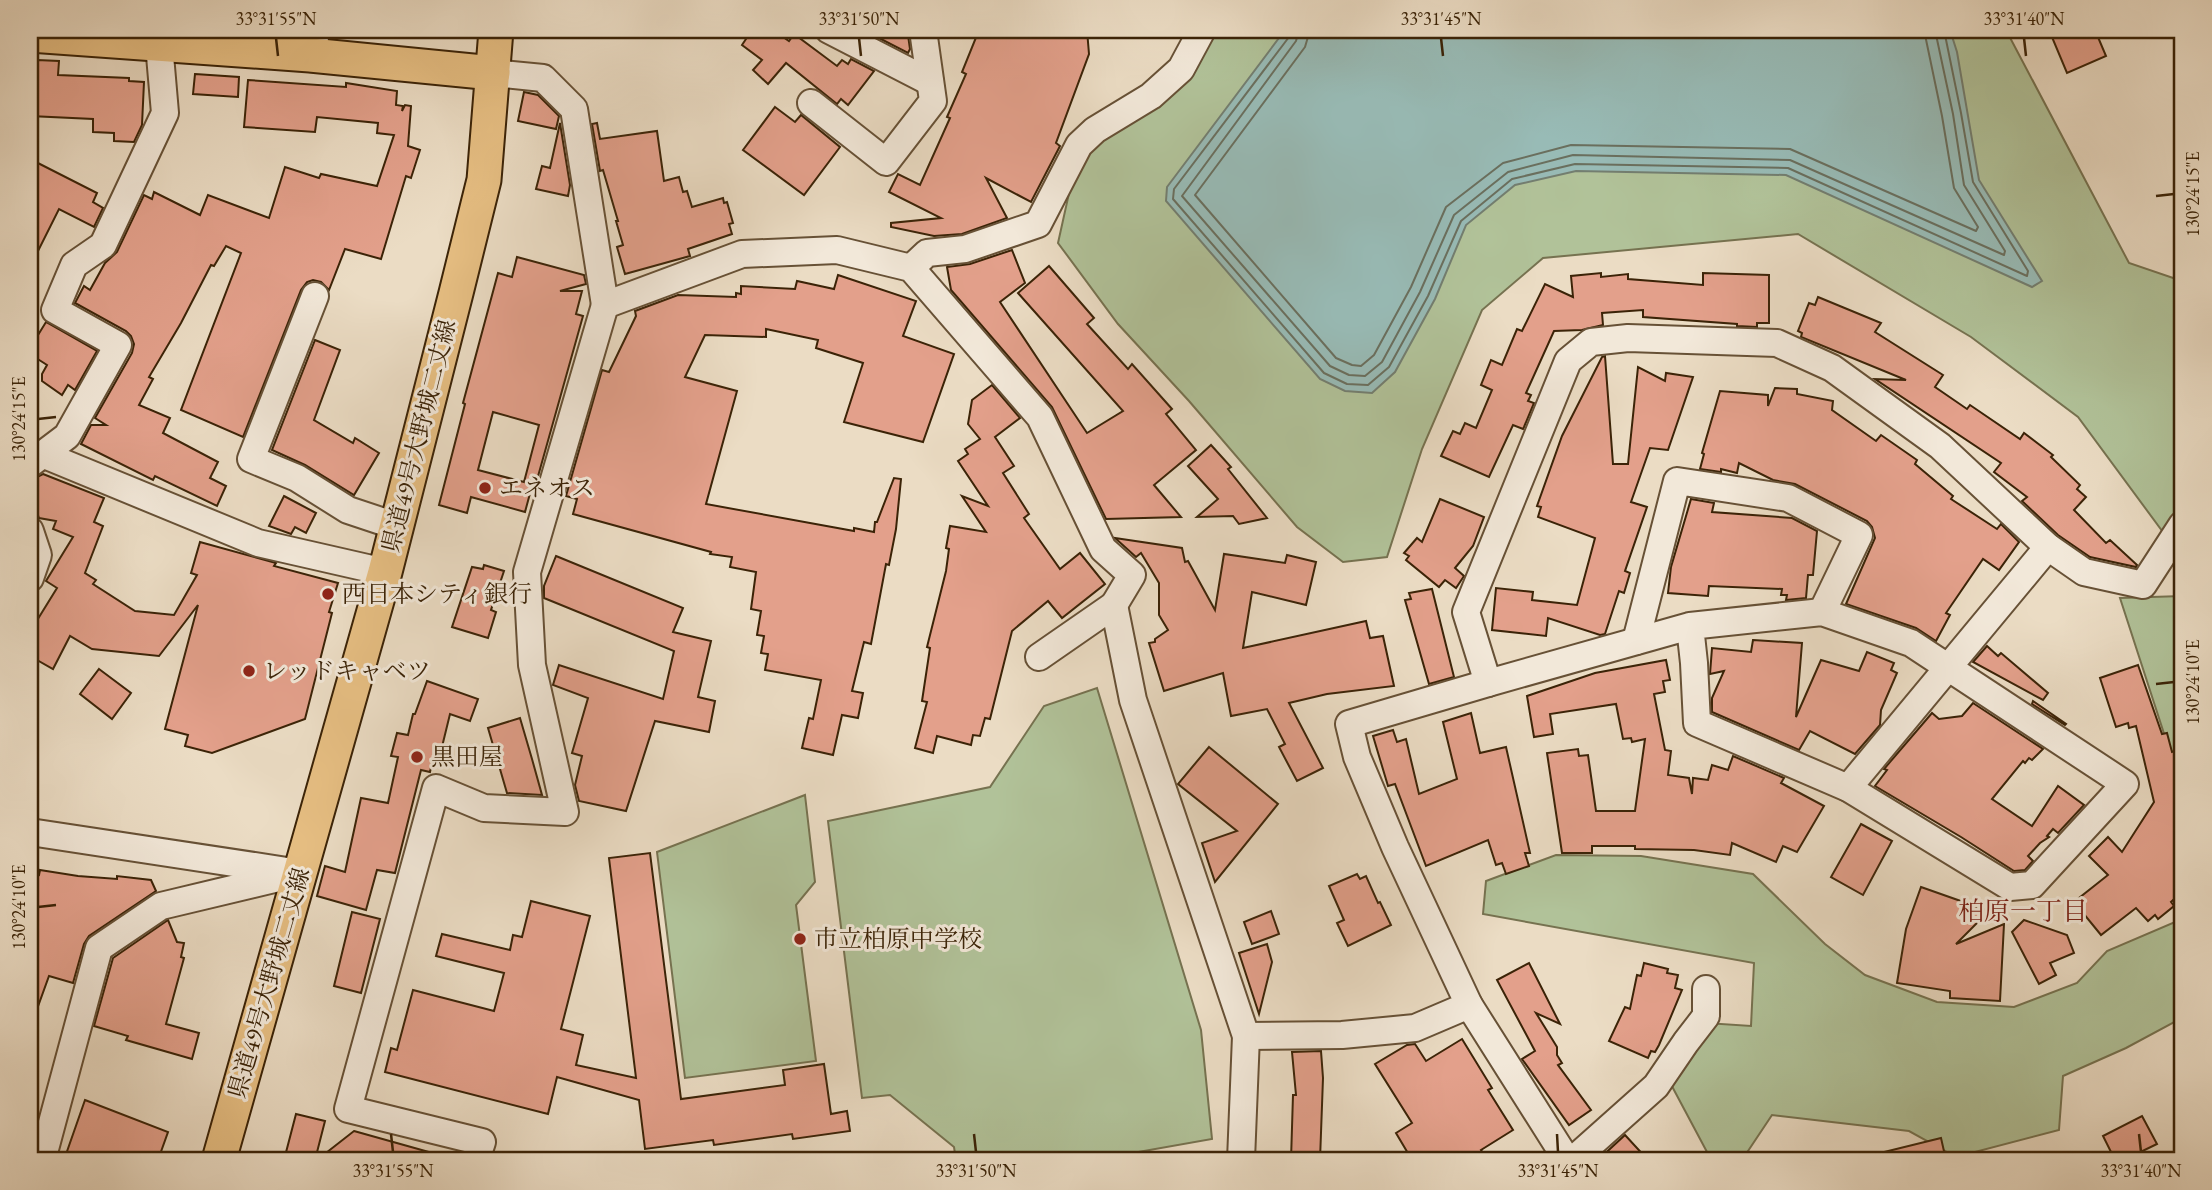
<svg xmlns="http://www.w3.org/2000/svg" width="2212" height="1190" viewBox="0 0 2212 1190" font-family="'EB Garamond','Noto Serif JP',serif">
<style>
.green{fill:#b1c299;stroke:#767250;stroke-width:2}
.water{fill:#98bbb6;stroke:#737e70;stroke-width:2}
.lines{fill:none;stroke-linecap:round;stroke-linejoin:round}
.shore{stroke:#6a6f5e;stroke-width:2}
.building{fill:#e3a08b;stroke:#3b2307;stroke-width:2;fill-rule:evenodd}
.minor-casing{stroke:#675136;stroke-width:30}
.major-casing{stroke:#3b2307;stroke-width:37}
.minor{stroke:#f2e8d9;stroke-width:26}
.major{stroke:#e6be82;stroke-width:33}
.ticks{fill:none;stroke:#3b2307;stroke-width:2.5}
.poi-dot{fill:#8f2418;stroke:#f2e8d9;stroke-width:2.5}
.labels{text-anchor:middle;stroke-width:6;stroke-linejoin:round;paint-order:stroke}
.street-label{font-size:24px;fill:#3b2307;stroke:#f2e8d9}
.poi-label{font-size:24px;fill:#3b2307;stroke:#f2e8d9;text-anchor:start}
.neighbourhood-label{font-size:26px;fill:#7a1f14;stroke:#f2e8d9}
.neatline{fill:none;stroke:#3b2307;stroke-width:2.5}
.ticks-label{font-size:18px;text-anchor:middle;fill:#3b2307}
</style>
<rect width="100%" height="100%" fill="#ebdcc4"/>
<filter id="stains"><feTurbulence type="fractalNoise" baseFrequency=".00286" numOctaves="4"/><feColorMatrix values="0 0 0 0 .2 0 0 0 0 .09 0 0 0 0 .02 0 0 0 .5 -.17"/></filter>
<radialGradient id="worn" r=".72"><stop offset=".6" stop-color="#630" stop-opacity="0"/><stop offset="1" stop-color="#630" stop-opacity=".3"/></radialGradient>
<g class="green">
<path d="M1217,30H2006L2129,263L2182,281V525L2171,543L2078,417L1971,337L1798,234L1543,258L1482,310L1422,449L1387,557L1343,562L1297,527L1189,401L1118,324L1058,243L1077,157L1176,86Z"/>
<path d="M2182,596V789L2120,598Z"/>
<path d="M1097,688L1201,1030L1212,1139L1110,1157L1052,1160H956L954,1147L890,1095L862,1098L828,821L990,787L1044,706Z"/>
<path d="M805,795L815,882L796,905L816,1061L685,1078L657,852Z"/>
<path d="M1556,855L1641,856L1753,874L1825,944L1865,975L1937,1002L2014,1007L2077,983L2107,951L2182,919V1018L2126,1048L2063,1076L2059,1130L1956,1157L1909,1131L1772,1115L1742,1160H1721L1707,1152L1666,1075L1706,1023L1751,1026L1754,963L1483,914L1486,881Z"/>
</g>
<path class="water" d="M1285,30H1950L1957,52L1979,180L2042,281L2032,287L1786,175L1576,171L1515,185L1466,225L1435,299L1395,372L1372,393L1345,391L1320,379L1166,201L1167,187Z"/>
<g class="lines">
<g class="shore">
<path d="M1290,30L1289,37L1174,189L1173,199L1324,373L1347,384L1368,385L1389,367L1428,296L1461,221L1512,179L1575,164L1788,168L2027,276L2028,271L1973,182L1961,113L1944,30"/>
<path d="M1299,30L1296,41L1182,196L1330,366L1349,375L1365,376L1382,362L1420,292L1454,215L1508,172L1573,155L1790,160L2004,255L2005,251L1964,185L1953,114L1935,30"/>
<path d="M1310,30L1305,47L1195,195L1336,358L1352,365L1361,366L1374,355L1411,287L1446,207L1503,163L1571,145L1790,149L1976,231L1978,227L1954,188L1942,116L1924,30"/>
</g>
</g>
<g class="building">
<path d="M752,30H773L789,41L794,34L837,66L842,60L848,64L851,59L874,71L848,105L841,99L837,104L786,63L768,84L753,70L762,60L742,45Z"/>
<path d="M879,30H901L908,35L910,49L908,53L875,36Z"/>
<path d="M979,30H1087L1089,54L1056,143L1060,146L1031,202L986,178L1007,218L962,234L934,236L891,227V223L941,218L889,192L898,174L920,185L950,118L947,117L966,74L962,72Z"/>
<path d="M2049,30H2095L2106,56L2067,73Z"/>
<path d="M37,60L59,61L58,75L129,78V81L144,82L142,125L134,142L114,141V133L93,132V119L30,116V96Z"/>
<path d="M195,74L239,77L238,97L193,94Z"/>
<path d="M248,80L346,87V83L397,91L396,105L403,106L402,111L405,105L411,106L408,146L420,150L411,178L406,176L381,259L345,249L329,290L321,282L313,280L307,282L301,290L243,437L181,410L241,253L226,246L214,266L211,265L181,323L149,377L153,379L139,405L170,418L163,433L218,462L210,478L226,486L217,506L155,476L153,480L81,444L91,425H106L95,418L132,353L134,344L131,336L126,331L75,303L84,286L90,290L105,263L117,252L144,195L152,199L154,192L200,215L208,195L269,218L285,167L319,178L321,174L377,186L394,135L377,133L378,123L317,117L315,132L244,127Z"/>
<path d="M524,92L538,95L559,116L556,129L518,121Z"/>
<path d="M775,107L795,122L801,115L840,147L804,195L743,150Z"/>
<path d="M560,123L570,185L568,196L536,189L542,166L550,168Z"/>
<path d="M597,123L600,139L657,131L664,181L679,177L683,192L687,191L692,207L723,198L724,203L727,202L733,223L729,224L732,234L688,249L690,256L625,274L617,247L623,245L616,221H618L603,170L600,171L592,124Z"/>
<path d="M30,159L97,193L93,202L103,208L94,227L59,209L30,267Z"/>
<path d="M1012,250L1025,283L1000,302L1087,433L1123,411L1018,293L1049,266L1094,318L1087,324L1128,369L1132,364L1172,409L1166,414L1196,450L1154,485L1181,517L1106,519L1052,407L951,290L947,267L970,264Z"/>
<path d="M517,257L584,275L586,284L560,291H582L576,314L583,316L535,487L532,486L525,512L471,497L467,513L439,505L465,404L463,403L498,273L512,277ZM493,412L539,425L524,482L478,470Z"/>
<path d="M1601,273V277L1628,274V279L1703,285V273L1769,275V323H1757V327L1737,326V324L1643,317V310L1602,313L1603,325L1582,330L1554,331L1526,393L1531,395L1528,401L1534,403L1524,427L1523,429L1513,425L1489,477L1441,456L1453,431L1460,434L1465,423L1476,428L1492,390L1481,385L1491,360L1502,365L1517,329L1522,331L1545,284L1573,297L1571,276Z"/>
<path d="M838,275L916,301L903,336L954,354L923,442L844,422L863,363L816,348L818,340L766,329V337L705,335L685,377L737,391L706,504L854,531V528L874,532L875,522H877L894,478L901,479L896,529L889,565L886,564L871,644L864,642L852,691L863,693L858,718L842,715L833,755L802,748L809,718L813,719L821,680L765,670L768,654L761,653L764,636L757,635L761,611L751,609L756,572L730,567L732,557L710,554L711,552L573,514L577,499L566,496L602,370L609,372L636,316L635,311L678,295L736,297V293L741,294V286L795,289L797,281L834,289Z"/>
<path d="M1818,297L1881,323L1875,332L1943,375L1935,387L1967,409L1970,405L2020,439L2024,433L2053,455L2051,457L2080,485L2077,489L2086,497L2074,510L2106,543L2110,540L2137,565L2136,567L2090,557L2058,535L2022,501L2027,497L1994,472L2001,463L1875,379L1906,380L1801,337L1802,333L1798,331L1809,303L1815,305Z"/>
<path d="M46,322L97,351L75,390L68,385L62,395L42,381V374L47,365L30,354V348Z"/>
<path d="M315,340L340,350L314,420L353,443L355,438L379,453L354,495L305,465L272,450Z"/>
<path d="M1605,356L1613,464H1628L1638,367L1665,381L1666,373L1693,377L1668,450L1650,448L1631,502L1647,507L1625,571L1630,573L1624,593L1619,591L1605,634L1600,635L1548,618L1546,636L1492,630L1496,588L1533,592L1532,600L1577,605L1595,538L1538,517L1541,507L1537,506L1562,436L1602,357Z"/>
<path d="M992,385L1020,418L995,437L1014,466L1003,473L1029,514L1024,518L1060,569L1080,553L1105,584L1062,618L1048,601L1012,631L990,719L985,718L980,736L973,735L971,745L937,736L933,753L915,748L927,702L922,701L930,648L927,647L946,571L949,549L946,548L950,526L986,532L962,496L988,506L958,461L968,454L965,449L980,439L968,424L972,400Z"/>
<path d="M1775,388L1797,389V394L1833,401L1832,410L1876,441L1881,435L1917,460L1915,464L1953,496L1951,499L1997,529L2001,524L2019,542L1999,570L1983,559L1946,613L1950,615L1936,641L1916,628L1846,604L1875,538L1872,527L1867,521L1795,484L1773,480L1739,463L1737,473L1721,469V472L1700,469L1704,454L1702,453L1720,391L1768,395V406Z"/>
<path d="M1211,445L1231,467L1228,469L1267,518L1239,524L1233,516L1197,517L1218,499L1188,466Z"/>
<path d="M43,474L104,498L94,522L103,526L85,573L96,580L93,584L135,611L174,615L197,575L191,573L200,542L276,563L274,566L338,583L329,612L332,613L305,719L212,753L185,746L188,735L165,729L198,605L159,656L92,649L70,636L53,669L30,656V617L36,622L57,588L46,581L73,537L53,529L56,521L39,518L32,499L35,478Z"/>
<path d="M284,496L316,513L306,533L295,527L291,534L269,526Z"/>
<path d="M1440,499L1484,517L1473,546L1455,568L1464,576L1456,588L1445,580L1439,587L1406,560L1409,556L1404,553L1417,538L1422,542Z"/>
<path d="M1691,499L1714,503L1712,512L1792,518L1817,531L1813,575H1808L1806,598L1786,600L1787,595H1781L1782,589L1709,586L1708,596L1668,593L1671,567Z"/>
<path d="M1115,538L1182,548L1185,562L1188,561L1215,610L1224,554L1285,563L1287,555L1316,562L1306,605L1252,592L1243,648L1366,621L1370,638L1383,636L1394,686L1327,694L1289,703L1323,768L1297,781L1279,747L1285,744L1267,709L1231,716L1223,673L1164,691L1149,643L1155,642V639L1168,630L1159,615V583L1141,553L1136,557Z"/>
<path d="M556,556L683,608L673,632L711,641L698,697L715,701L709,732L655,721L626,811L579,801L575,785L582,756L572,753L588,698L553,685L559,665L663,699L674,651L544,598V586Z"/>
<path d="M484,565L504,571L491,610L496,612L488,638L452,627L472,567L483,569Z"/>
<path d="M1432,589L1454,677L1429,684L1405,600L1411,599L1409,593Z"/>
<path d="M1753,640L1802,643L1796,717L1821,660L1859,671L1867,652L1894,663L1891,670L1897,673L1881,710L1880,725L1855,754L1810,731L1799,750L1712,712V698L1724,671L1710,674L1712,648L1751,652Z"/>
<path d="M1987,646L1998,656L2001,653L2048,693L2043,700L1973,662Z"/>
<path d="M1666,660L1670,680L1663,681L1665,692L1654,694L1665,750L1671,751L1668,775L1689,778L1692,794L1693,778L1708,780L1712,765L1728,770L1733,756L1784,778L1781,783L1824,806L1797,852L1783,846L1776,862L1732,843L1730,855L1694,850L1635,849V846H1592V853H1562L1547,753L1578,749L1579,756L1588,755L1596,811H1635L1645,739L1632,742L1631,738L1623,739L1616,704L1550,714L1553,734L1534,737L1527,696L1595,673Z"/>
<path d="M2138,665L2162,734L2167,733L2172,752L2177,750L2182,771V892L2171,902L2174,906L2158,919L2155,915L2148,921L2136,908L2101,935L2074,902L2108,875L2089,856L2108,837L2122,852L2154,802L2136,726L2129,728L2128,723L2116,727L2100,678Z"/>
<path d="M99,669L131,693L112,719L80,694Z"/>
<path d="M427,681L478,699L470,721L450,714L439,759L433,758L430,772L421,770L395,873L377,870L366,910L317,896L325,866L345,872L361,798L388,803L398,757L391,756L397,733L408,735L413,714H415Z"/>
<path d="M2033,701L2066,724L2065,725L2032,704Z"/>
<path d="M1973,703L2043,749L2032,760L2029,758L2025,763L2023,761L1992,799L2032,826L2058,786L2084,805L2058,833L2053,829L2047,836L2049,837L2040,843L2028,856L2033,861L2025,870L2014,871L1961,837L1875,786L1887,770L1884,769L1932,713L1939,719L1962,716Z"/>
<path d="M1471,713L1480,753L1506,747L1530,853H1525L1529,866L1506,874L1502,863L1496,865L1488,840L1426,866L1395,784L1388,786L1373,736L1393,730L1397,742L1406,739L1419,794L1457,779L1443,722Z"/>
<path d="M520,718L532,759L542,795L507,793L488,728Z"/>
<path d="M1209,747L1278,804L1215,882L1202,843L1237,831L1178,784Z"/>
<path d="M1861,824L1892,841L1863,895L1831,877Z"/>
<path d="M650,853L681,1099L785,1085L783,1070L824,1064L831,1114L847,1111L850,1131L793,1139L792,1134L714,1145L713,1140L645,1149L639,1100L557,1077L548,1114L385,1072L391,1048L397,1050L413,990L494,1011L504,973L436,956L442,934L510,950L513,935L522,937L531,901L590,916L561,1029L583,1035L576,1065L636,1078L609,858Z"/>
<path d="M40,870L78,876L117,879V876L151,880L156,891L89,936L84,944L73,983L49,976L32,1023H30V873L39,875Z"/>
<path d="M1357,874L1360,879L1366,876L1378,903L1380,902L1391,925L1348,946L1337,923L1344,920L1329,886Z"/>
<path d="M1921,887L1989,911L1956,944L2004,924L2000,1001L1950,998V991L1897,983L1906,929Z"/>
<path d="M1271,911L1279,934L1252,944L1244,922Z"/>
<path d="M352,912L380,919L361,993L334,986Z"/>
<path d="M168,920L177,942L184,943L181,957L184,958L166,1024L199,1033L192,1059L126,1040L128,1036L94,1026L113,958Z"/>
<path d="M2024,920L2067,935L2074,953L2050,963L2056,975L2039,984L2012,932Z"/>
<path d="M1267,944L1272,962L1259,1014L1239,953Z"/>
<path d="M1529,963L1560,1024L1536,1013L1557,1047V1055L1562,1063L1558,1065L1591,1110L1569,1125L1522,1059L1535,1051L1497,980Z"/>
<path d="M1644,963L1668,969L1667,973L1678,975L1675,988L1682,990L1659,1045L1655,1052L1651,1051L1648,1058L1609,1041L1625,1007L1630,1009L1637,975L1641,976Z"/>
<path d="M1462,1039L1492,1088L1488,1090L1513,1130L1481,1150L1483,1153L1472,1160H1412L1396,1133L1412,1123L1375,1064L1407,1045L1415,1044L1426,1061Z"/>
<path d="M1321,1051L1323,1078L1320,1160H1291L1293,1095H1296L1292,1052Z"/>
<path d="M85,1100L168,1132L158,1160H64Z"/>
<path d="M296,1114L325,1121L315,1160H284Z"/>
<path d="M2142,1116L2157,1144L2124,1160H2115L2103,1136Z"/>
<path d="M354,1131L436,1154L435,1160H317Z"/>
<path d="M1625,1135L1648,1160H1598Z"/>
<path d="M1941,1138L1946,1160H1881L1880,1153Z"/>
</g>
<g class="lines">
<defs>
<g id="minor">
<path d="M829,30L930,82"/>
<path d="M310,55L317,30"/>
<path d="M493,73L543,78L574,109L605,305"/>
<path d="M811,103L886,162L933,101L923,30"/>
<path d="M911,268L927,253L965,249L1038,224L1079,145L1095,130L1151,96L1181,69L1202,30"/>
<path d="M315,296L251,459L297,478L348,510L396,526"/>
<path d="M42,454L258,543L385,572"/>
<path d="M30,464L67,436L118,345L55,310L74,265L103,245L165,113L159,44"/>
<path d="M30,531L38,555L30,578"/>
<path d="M1636,641L1677,481L1788,498L1859,535L1822,612"/>
<path d="M1039,657L1114,605L1133,700L1246,1036L1241,1160"/>
<path d="M1488,683L1690,626L1822,612L1911,643L2125,784L2032,885L2010,887L1848,788L1697,723L1694,663L1690,626"/>
<path d="M1848,788L2048,547"/>
<path d="M30,832L287,871"/>
<path d="M1469,1005L1567,1160"/>
<path d="M1246,1036L1342,1035L1415,1028L1469,1005L1395,847L1357,757L1349,724L1488,683L1466,612L1568,361L1591,342L1628,338L1777,343L1832,368L1940,446L2048,547L2084,572L2143,585L2182,525"/>
<path d="M42,1160L99,948L161,906L299,873"/>
<path d="M476,1160L482,1142L348,1109L436,788L484,808L565,812L532,665L527,572L605,305L742,254L837,250L911,268L1040,417L1103,549L1132,575L1114,605"/>
<path d="M1573,1160L1656,1086L1686,1042L1706,1016V989"/>
</g>
<g id="major">
<path d="M30,35L310,55L493,73"/>
<path d="M219,1160L385,572L456,293L484,180L496,30"/>
</g>
</defs>
<use href="#minor" class="minor-casing"/>
<use href="#major" class="major-casing"/>
<use href="#minor" class="minor"/>
<use href="#major" class="major"/>
</g>
<path class="ticks" d="M276,38L278,56M859,38L861,56M1441,38L1443,56M2024,38L2026,56M2156,196L2174,194M38,419L56,417M2156,684L2174,682M38,907L56,905M391,1134L393,1152M974,1134L976,1152M1557,1134L1558,1152M2139,1134L2141,1152"/>
<g class="poi-dot">
<circle cx="485" cy="488" r="7"/>
<circle cx="328" cy="594" r="7"/>
<circle cx="249" cy="671" r="7"/>
<circle cx="417" cy="757" r="7"/>
<circle cx="800" cy="939" r="7"/>
</g>
<g class="labels">
<g class="street-label">
<text transform="translate(419 436) rotate(-76)" y="8">県道49号大野城二丈線</text>
<text transform="translate(269 983) rotate(-74)" y="8">県道49号大野城二丈線</text>
</g>
<g class="poi-label">
<text x="499" y="496">エネオス</text>
<text x="342" y="602">西日本シティ銀行</text>
<text x="263" y="679">レッドキャベツ</text>
<text x="431" y="765">黒田屋</text>
<text x="814" y="947">市立柏原中学校</text>
</g>
<g class="neighbourhood-label">
<text x="2023" y="920">柏原一丁目</text>
</g>
</g>
<rect width="2212" height="1190" fill="none" stroke="#ebdcc4" stroke-width="77"/>
<rect x="38" y="38" width="2136" height="1114" class="neatline"/>
<g class="ticks-label">
<text x="276" y="25">33°31'55"N</text>
<text x="859" y="25">33°31'50"N</text>
<text x="1441" y="25">33°31'45"N</text>
<text x="2024" y="25">33°31'40"N</text>
<text transform="translate(2193 194) rotate(-90)" y="6">130°24'15"E</text>
<text transform="translate(19 419) rotate(-90)" y="6">130°24'15"E</text>
<text transform="translate(2193 682) rotate(-90)" y="6">130°24'10"E</text>
<text transform="translate(19 907) rotate(-90)" y="6">130°24'10"E</text>
<text x="393" y="1177">33°31'55"N</text>
<text x="976" y="1177">33°31'50"N</text>
<text x="1558" y="1177">33°31'45"N</text>
<text x="2141" y="1177">33°31'40"N</text>
</g>
<rect width="100%" height="100%" filter="url(#stains)"/>
<rect width="100%" height="100%" fill="url(#worn)"/>
</svg>
